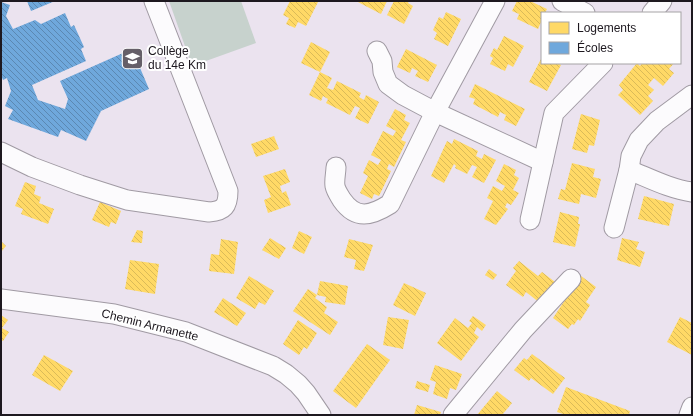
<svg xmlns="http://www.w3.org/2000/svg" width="693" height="416" viewBox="0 0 693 416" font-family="Arial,sans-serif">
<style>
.pitch{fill:#c7d2cd}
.homes{fill:url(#homes-back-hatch)}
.schools{fill:url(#schools-back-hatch)}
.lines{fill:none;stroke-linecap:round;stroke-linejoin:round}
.minor-casing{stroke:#a09aa3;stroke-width:21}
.minor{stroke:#fcfbfd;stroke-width:19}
.labels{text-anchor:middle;stroke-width:4;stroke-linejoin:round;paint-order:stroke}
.poi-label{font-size:12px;fill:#1d181f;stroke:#fff;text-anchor:start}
.street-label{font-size:12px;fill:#1d181f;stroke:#fff}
</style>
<defs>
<pattern id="homes-back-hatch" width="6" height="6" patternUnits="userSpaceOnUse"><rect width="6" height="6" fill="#ffd966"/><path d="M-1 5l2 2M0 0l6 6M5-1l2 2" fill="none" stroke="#daba58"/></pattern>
<pattern id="schools-back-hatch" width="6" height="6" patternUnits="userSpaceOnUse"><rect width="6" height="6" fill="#6fa8dc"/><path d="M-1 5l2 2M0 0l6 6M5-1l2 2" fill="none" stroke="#5b88b2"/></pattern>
</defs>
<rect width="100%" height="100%" fill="#ebe3ef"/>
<path class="pitch" d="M169,1H241L256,43L192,66Z"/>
<g class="homes">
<path d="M290,1H315L318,2L306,26L298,22L295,28L286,24L289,18L283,15Z"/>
<path d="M356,1H387L381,14Z"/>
<path d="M394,1H409L408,3L413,6L404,24L387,15Z"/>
<path d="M517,1H530L547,9L545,13H542V20L538,29L517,19L519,14L512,11Z"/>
<path d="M446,12L461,19L448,46L434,39L437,33L433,30L439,17L443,19Z"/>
<path d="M504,36L524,46L513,67L508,64L505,71L490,64L493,58L490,56L494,48L497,50Z"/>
<path d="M311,42L330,52L320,72L301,63Z"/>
<path d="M406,49L437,65L428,82L415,76L418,71L412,68L410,73L397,67Z"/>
<path d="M542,57V63H557L561,65L547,91L529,82Z"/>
<path d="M637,63L640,66L642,63H674L669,69L674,73L663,86L654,78L648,85L654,90L648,96L653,101L640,115L618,95L623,90L619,85Z"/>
<path d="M320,72L332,78L327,88L333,90L337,81L361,93L359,97L364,100L366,95L379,102L368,124L355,118L360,108L355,106L350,115L326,103L328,99L323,96L321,101L309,95Z"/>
<path d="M475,84L525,109L516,126L504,120L506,115L500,112L498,117L473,104L475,99L469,97Z"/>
<path d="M395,109L406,115L404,120L410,123L401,140L406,142L394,167L389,164L387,169L391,171L379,196L374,194L372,199L360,193L368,176L363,173L369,160L378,165L381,160L371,155L383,131L393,136L396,131L386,126Z"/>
<path d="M581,114L600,120L594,146L589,145L587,153L572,149Z"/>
<path d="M274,136L279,149L256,157L251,144Z"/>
<path d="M454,139L478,151L476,156L482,159L484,154L496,160L484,183L472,177L477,167L472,165L467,174L455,168L456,166L454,164L444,183L431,176L447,141L452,144Z"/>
<path d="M572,163L595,169L593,177L601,179L596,198L581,194L579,204L558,199L561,189L565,190Z"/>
<path d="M504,164L516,170L514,175L519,178L513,190L519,193L511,205L507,203L505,207L508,209L496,225L484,219L493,201L487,198L493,186L502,191L505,186L496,181Z"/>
<path d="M285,169L290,182L280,186L282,193L286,191L291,205L268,213L264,200L271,197L263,176Z"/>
<path d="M25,182L36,186L34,194L41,197L39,203L54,209L48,224L21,214L23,209L15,206Z"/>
<path d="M644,196L674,204L669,226L638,219Z"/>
<path d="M100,202L121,211L116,224L111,222L109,227L92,220Z"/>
<path d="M560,212L579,217L578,224H580L575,247L553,242Z"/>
<path d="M137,230L143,231L142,243L131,242Z"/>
<path d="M299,231L312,237L304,254L292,248Z"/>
<path d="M270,238L286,248L279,259L262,250Z"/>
<path d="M622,238L639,242L636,249L645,252L640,267L617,260Z"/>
<path d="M221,239L238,242L234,274L209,271L211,254L219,255Z"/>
<path d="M349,239L373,245L364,271L354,269L356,260L344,257Z"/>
<path d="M1,241L6,246L1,252Z"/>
<path d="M130,260L159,264L155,294L125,289Z"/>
<path d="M519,261L538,276L542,272L555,282L540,303L526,292L523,297L506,285L516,271L513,268Z"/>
<path d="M489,269L497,275L493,280L485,275Z"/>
<path d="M249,276L274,291L265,305L259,302L255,309L236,298Z"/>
<path d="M581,276L596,287L586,302L590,305L580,321L578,319L574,325L572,324L568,329L553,318Z"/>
<path d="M320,281L348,286L345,305L325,302L326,297L317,295Z"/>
<path d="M404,283L426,293L415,316L393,305Z"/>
<path d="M308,289L317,295L315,298L327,307L324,313L338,322L330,335L293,311Z"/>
<path d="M223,298L246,313L237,326L214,312Z"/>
<path d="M1,315L8,320L2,328L9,332L3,341L1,340Z"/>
<path d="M473,316L486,325L482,331L477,327L474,333L479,337L461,361L437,343L455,318L468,328L472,323L469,321Z"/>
<path d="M388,317L409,320L403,349L383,345Z"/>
<path d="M680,317L692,323V355L667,342Z"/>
<path d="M298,320L317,333L307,349L304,347L299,355L283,344Z"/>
<path d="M367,344L390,360L356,408L333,391Z"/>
<path d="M532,354L565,378L553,394L531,378L529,381L514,370L524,358L527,360Z"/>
<path d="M44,355L73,371L60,391L32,375Z"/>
<path d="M435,365L462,374L456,390L450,388L447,399L433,394L436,382L430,380Z"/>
<path d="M417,381L430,385L428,392L415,388Z"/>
<path d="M566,387L630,411L629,415H566L557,412Z"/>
<path d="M497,391L512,403L502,415H477Z"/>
<path d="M417,405L441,412L440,415H414Z"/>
</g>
<g class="schools">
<path d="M27,1H55L31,11Z"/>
<path d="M1,2L10,5L6,16L13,29L35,20L41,24L65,13L71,27L74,25L84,47L81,49L86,61L32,85L38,100L65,109L68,99L60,81L132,49L149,89L101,111L86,141L61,130L58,137L8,119L13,110L5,106L11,91L7,78L3,80L1,75Z"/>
</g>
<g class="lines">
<defs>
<g id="minor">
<path d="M562,1L585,13"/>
<path d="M652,13L662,1"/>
<path d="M377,51L382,61L383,72L388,84L403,95L435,112L495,1"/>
<path d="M1,152L32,167L80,185L127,200L209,212C224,211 228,206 228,191L154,1"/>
<path d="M336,167C336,173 334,180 335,186C336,191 339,195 342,200C356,220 371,216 390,204L435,112L543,162"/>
<path d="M629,170C649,178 670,189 692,192"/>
<path d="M530,220L554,113L603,63"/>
<path d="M614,228L629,170L631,156L639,140L657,121L692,95"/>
<path d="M1,299L114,314L186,332L273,366L286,374L298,384L306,393L321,415"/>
<path d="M453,415L523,330L571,279"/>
<path d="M689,415L692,407"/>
</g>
</defs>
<use href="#minor" class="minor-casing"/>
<use href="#minor" class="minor"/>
</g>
<defs>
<symbol id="school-square" viewBox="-11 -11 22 22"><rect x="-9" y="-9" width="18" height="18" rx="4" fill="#655f68" stroke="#fff"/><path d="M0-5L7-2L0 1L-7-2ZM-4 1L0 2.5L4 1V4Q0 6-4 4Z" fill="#fff"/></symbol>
</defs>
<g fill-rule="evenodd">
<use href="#school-square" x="120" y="46" width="25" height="25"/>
</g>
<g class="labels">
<g class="poi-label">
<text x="148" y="55">Collège<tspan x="148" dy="14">du 14e Km</tspan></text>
</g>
<g class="street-label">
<text transform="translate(150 325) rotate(14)" y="4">Chemin Armanette</text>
</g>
</g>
<rect width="693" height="416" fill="none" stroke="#1d181f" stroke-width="4"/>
<rect x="541" y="12" width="140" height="52" fill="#ffffff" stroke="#a5a3a5"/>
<rect x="549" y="22" width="20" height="12" fill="#ffd966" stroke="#a5a3a5"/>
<text x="577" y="32" font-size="12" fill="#1d181f">Logements</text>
<rect x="549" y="42" width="20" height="12" fill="#6fa8dc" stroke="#a5a3a5"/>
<text x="577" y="52" font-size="12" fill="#1d181f">Écoles</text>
</svg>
